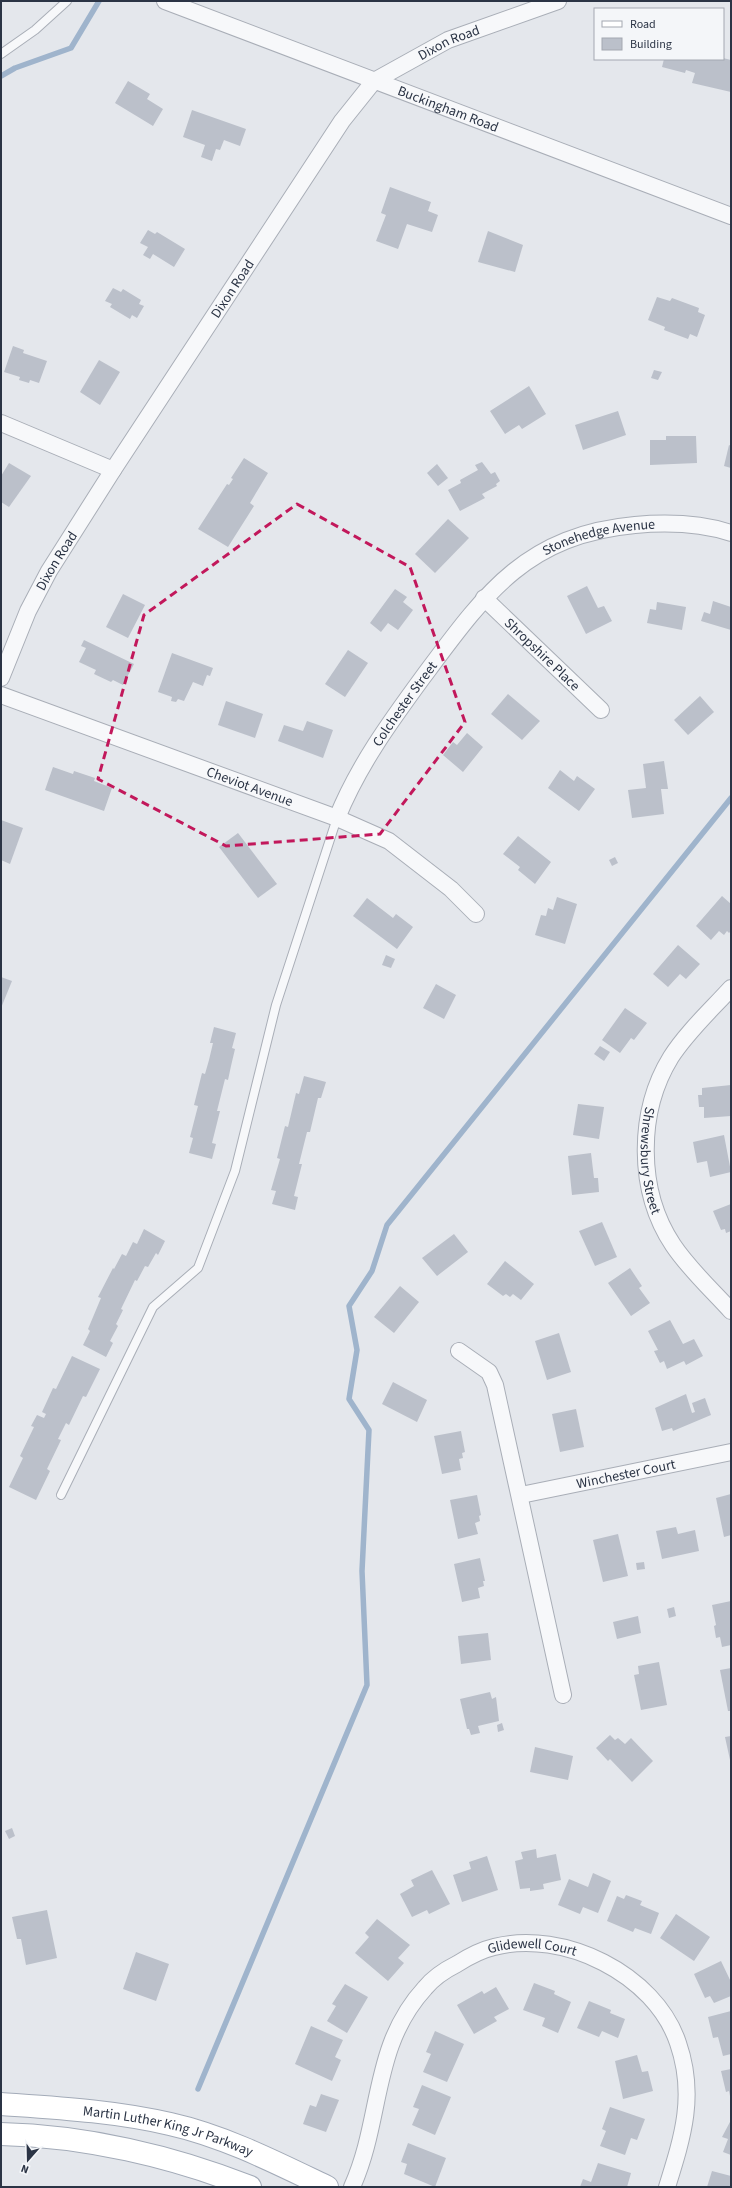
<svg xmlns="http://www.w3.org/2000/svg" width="732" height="2188" viewBox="0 0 732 2188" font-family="'Source Sans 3',sans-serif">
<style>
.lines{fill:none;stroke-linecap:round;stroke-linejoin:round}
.stream{stroke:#9fb4cc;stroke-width:5.5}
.building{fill:#bbc0ca}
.service-casing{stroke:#a9aeb7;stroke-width:10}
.minor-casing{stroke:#a9aeb7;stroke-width:18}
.primary-casing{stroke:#a3abb8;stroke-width:24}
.service{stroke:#f7f8fa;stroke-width:8}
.minor{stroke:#f7f8fa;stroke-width:16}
.primary{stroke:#fff;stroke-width:22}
.marked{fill:none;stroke:#c2185b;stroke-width:3;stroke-dasharray:8 5;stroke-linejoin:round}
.labels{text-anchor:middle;stroke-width:3;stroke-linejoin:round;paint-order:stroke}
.street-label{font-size:14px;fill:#2b3445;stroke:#f4f6f9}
</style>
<rect width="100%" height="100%" fill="#e4e7ec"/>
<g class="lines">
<g class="stream">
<path d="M1,76L15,68L71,48L99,1"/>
<path d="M198,2089L367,1685L362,1571L369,1430L349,1399L357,1350L349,1306L372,1271L387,1225L731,798"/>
</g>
</g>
<g class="building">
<path d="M723,58L731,60V92L692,83L695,73L686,70L685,73L662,67L664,59Z"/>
<path d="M128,81L150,94L147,99L163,109L153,126L115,103Z"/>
<path d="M192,110L246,129L240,146L224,140L220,150L216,149L212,161L201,157L205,145L183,137Z"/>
<path d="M390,187L431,202L428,211L438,215L432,232L407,224L398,249L376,241L386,215L381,213Z"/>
<path d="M148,230L155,234L157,232L185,249L174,267L153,254L150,259L143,255L148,247L140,243Z"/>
<path d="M488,231L523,245L515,272L478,262Z"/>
<path d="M113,288L121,292L123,289L141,300L139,304L144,306L137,318L132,315L130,319L110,307L112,304L105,301Z"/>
<path d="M657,297L670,301L672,298L699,308L698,312L705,315L697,337L690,334L688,339L664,330L665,327L648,320Z"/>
<path d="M13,346L24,350L23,353L47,361L39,383L30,380L29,383L19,380L20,377L4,372Z"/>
<path d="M99,360L120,372L100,405L80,392Z"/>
<path d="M654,370L662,372L658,380L651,378Z"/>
<path d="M529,386L546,414L522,429L519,425L505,434L490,411Z"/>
<path d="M618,411L626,435L583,450L575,425Z"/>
<path d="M666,436H696L697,463L650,465V440H666Z"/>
<path d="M729,445L731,446V468L724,466Z"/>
<path d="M244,458L268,473L250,503L254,506L228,547L198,529L227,484L229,485L233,479L231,478Z"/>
<path d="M482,462L491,474L495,472L500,481L496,484L497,486L482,494L485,498L460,511L448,490L461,483L460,480L478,470L475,465Z"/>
<path d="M9,463L31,476L9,507L1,502V476Z"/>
<path d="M437,464L448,478L438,486L427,473Z"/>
<path d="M448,519L469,538L435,573L415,554Z"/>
<path d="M587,586L598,608L604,606L612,621L586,634L567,596Z"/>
<path d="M395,589L407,597L403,602L413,610L398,630L388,623L381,632L370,623Z"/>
<path d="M123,594L145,605L128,638L106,627Z"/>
<path d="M713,601L731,607V630L701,621L704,612L710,614Z"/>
<path d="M657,602L686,607L682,630L647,623L650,609L656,610Z"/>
<path d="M84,640L134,664L123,685L113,680L111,682L94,674L96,670L79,662L86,648L81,646Z"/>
<path d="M348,650L368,663L345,697L325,684Z"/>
<path d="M172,653L213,668L210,676L207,675L203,686L193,682L184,701L178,699L176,702L171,701L172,697L158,692Z"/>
<path d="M508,694L540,721L522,740L491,714Z"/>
<path d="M700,696L714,712L688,735L674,720Z"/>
<path d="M226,701L263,714L255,738L218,725Z"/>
<path d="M307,721L333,730L323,758L278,741L284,725L303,731Z"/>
<path d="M467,733L483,747L463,772L443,755L453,742L457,745Z"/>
<path d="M664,761L668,789H661L664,814L632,818L628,790L646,788L643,764Z"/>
<path d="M53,767L73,774L74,771L95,778L94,781L112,788L104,811L45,790Z"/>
<path d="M560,770L574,781L577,776L595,789L579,811L548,788Z"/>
<path d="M1,820L23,828L10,864L1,860Z"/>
<path d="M238,833L277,884L258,898L219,847Z"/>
<path d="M518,836L551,862L535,884L518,870L520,867L503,854Z"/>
<path d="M615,857L618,863L612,866L609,860Z"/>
<path d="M722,896L731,904V931L729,933L727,931L724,935L719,931L711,940L696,926Z"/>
<path d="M557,897L577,904L565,944L535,935L541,915L546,916L548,908L553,910Z"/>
<path d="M367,898L393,918L396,914L413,927L397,949L353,916Z"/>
<path d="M678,945L700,964L686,979L680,974L668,987L653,974Z"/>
<path d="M386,955L395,959L391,968L382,965Z"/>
<path d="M1,977L12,981L1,1008Z"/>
<path d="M436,984L456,995L444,1019L423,1008Z"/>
<path d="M625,1008L647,1023L634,1040L631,1038L620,1053L602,1040Z"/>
<path d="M214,1027L236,1033L232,1048L235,1049L231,1066L228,1080L225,1079L217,1111H220L212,1143L216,1144L212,1159L189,1153L193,1138L190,1137L198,1106L194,1105L202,1073L205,1074L209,1060L213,1043H210Z"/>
<path d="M600,1046L610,1052L604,1061L594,1054Z"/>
<path d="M304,1076L326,1082L321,1098H318L310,1132H307L299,1164H302L294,1196L298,1197L295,1210L272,1204L276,1191L271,1190L280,1159L277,1158L285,1126L288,1127L296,1093L299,1094Z"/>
<path d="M731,1085V1116L704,1118V1107H699L698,1095H702V1088Z"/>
<path d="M578,1104L604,1107L599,1139L573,1135Z"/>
<path d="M724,1135L731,1172L710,1177L707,1161L697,1163L693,1142Z"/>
<path d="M591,1153L594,1178H598L599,1192L572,1195L568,1156Z"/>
<path d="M731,1204V1231L726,1233L725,1229L721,1230L713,1211Z"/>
<path d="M602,1222L617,1257L595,1266L579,1231Z"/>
<path d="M144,1229L165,1241L158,1255L156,1253L148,1267L145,1266L137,1281L135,1280L121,1309L123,1310L116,1324L118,1326L110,1341L113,1343L106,1357L83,1345L90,1331L88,1329L101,1298L98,1297L113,1268L114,1269L122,1254L126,1256L133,1242L137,1244Z"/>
<path d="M454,1234L468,1252L437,1276L422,1258Z"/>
<path d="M505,1261L534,1284L521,1300L513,1294L510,1297L506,1294L503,1296L487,1284Z"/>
<path d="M630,1268L642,1286L639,1288L650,1303L631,1316L608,1283Z"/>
<path d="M400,1286L419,1302L394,1333L374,1317Z"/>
<path d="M670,1320L683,1344L694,1339L703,1356L686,1365L684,1361L667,1369L664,1361L660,1363L654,1351L658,1350L648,1331Z"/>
<path d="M559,1333L571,1372L547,1380L535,1341Z"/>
<path d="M72,1356L100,1369L86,1397L83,1396L69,1425L66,1423L58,1439L61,1440L47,1469L50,1471L36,1500L9,1487L23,1458L20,1456L34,1427L31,1426L37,1415L44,1418L46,1414L42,1412L53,1388L56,1389Z"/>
<path d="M393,1382L427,1400L417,1422L382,1404Z"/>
<path d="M686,1394L692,1413L695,1412L692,1403L705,1398L711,1415L673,1431L672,1428L662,1431L655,1408Z"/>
<path d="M576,1409L584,1447L560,1452L552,1414Z"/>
<path d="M461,1431L465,1452L462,1453L463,1458L459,1459L461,1470L442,1474L434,1436Z"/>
<path d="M731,1494V1535L724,1537L716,1498Z"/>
<path d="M477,1495L481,1515L479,1516L480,1521L475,1523L478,1534L458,1539L450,1500Z"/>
<path d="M676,1527L678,1534L695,1530L699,1551L662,1559L656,1531Z"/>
<path d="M618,1534L628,1576L603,1582L593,1540Z"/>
<path d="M480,1558L485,1581H483L484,1586L478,1588L480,1598L462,1602L454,1564Z"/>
<path d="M644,1562L645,1569L637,1570L636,1563Z"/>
<path d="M731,1601V1645L722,1647L720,1637L716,1638L714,1626L716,1625L712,1605Z"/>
<path d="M674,1607L676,1616L669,1618L667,1609Z"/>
<path d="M638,1616L641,1633L617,1639L613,1622Z"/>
<path d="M488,1633L491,1660L461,1664L458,1636Z"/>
<path d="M659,1662L667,1705L641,1710L634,1675L639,1674L638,1666Z"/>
<path d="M731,1668V1711H728L720,1670Z"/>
<path d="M490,1692L492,1699L496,1697L499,1721L478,1726L480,1733L471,1735L469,1729H467L460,1699Z"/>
<path d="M502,1723L504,1730L498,1732L497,1725Z"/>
<path d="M610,1735L615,1740L618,1738L625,1744L631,1738L653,1761L632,1782L610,1759L608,1761L596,1748Z"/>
<path d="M731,1736V1760H730L725,1737Z"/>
<path d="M535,1747L573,1756L568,1780L530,1772Z"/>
<path d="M12,1828L15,1836L9,1839L5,1831Z"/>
<path d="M536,1849L537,1858L556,1854L561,1880L543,1884L544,1889L530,1891V1888L520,1889L515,1861L523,1859L521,1852Z"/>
<path d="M487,1856L498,1890L462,1902L453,1875L471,1869L469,1862Z"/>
<path d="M432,1870L450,1904L429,1914L427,1910L412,1917L400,1894L414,1886L411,1880Z"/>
<path d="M593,1873L611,1881L598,1913L583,1907L580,1914L558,1905L569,1879L588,1887Z"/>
<path d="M626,1895L642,1901L640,1905L659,1913L651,1934L635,1928L633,1932L607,1921L617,1896L624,1899Z"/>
<path d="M47,1910L57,1958L26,1965L21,1939H17L12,1917Z"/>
<path d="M676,1914L710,1937L694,1961L660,1938Z"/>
<path d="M377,1919L410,1945L398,1958L404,1963L388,1981L355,1953L369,1937L365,1933Z"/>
<path d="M136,1952L169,1964L156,2001L123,1989Z"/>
<path d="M721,1961L731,1982V1996L714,2003L710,1996L705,1998L694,1974Z"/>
<path d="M534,1983L555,1991L554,1994L571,2002L558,2033L542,2026L545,2018L523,2010Z"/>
<path d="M345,1984L368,1997L347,2033L327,2021L336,2006L332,2004Z"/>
<path d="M496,1987L509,2009L494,2017L497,2021L474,2034L457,2005L482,1991L484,1994Z"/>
<path d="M589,2001L611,2010L610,2013L625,2019L618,2038L602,2031L599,2037L577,2028Z"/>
<path d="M731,2011V2054L723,2056L718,2037L713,2038L708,2017Z"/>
<path d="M311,2026L343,2040L335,2057L341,2060L332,2081L295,2064Z"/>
<path d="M435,2031L464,2044L447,2082L423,2072L431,2054L426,2052Z"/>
<path d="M637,2055L642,2072L648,2071L653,2091L623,2099L615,2061Z"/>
<path d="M731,2069V2096H730L729,2091L726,2092L721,2071Z"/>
<path d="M422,2085L451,2097L435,2135L412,2125L419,2109L413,2107Z"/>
<path d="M321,2094L339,2100L326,2132L303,2124L310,2105L316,2107Z"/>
<path d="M610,2107L645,2119L637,2140L631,2138L625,2155L600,2146L606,2131L602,2129Z"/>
<path d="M731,2120V2155L723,2152L728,2139L722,2137Z"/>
<path d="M408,2143L446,2158L435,2187L404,2174L407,2164L401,2162Z"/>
<path d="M598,2163L631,2173L627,2187H580L583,2179L591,2182Z"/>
<path d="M712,2171L731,2176V2187H707Z"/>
</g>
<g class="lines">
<defs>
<g id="service">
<path d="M1,54L35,30L67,1"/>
<path d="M61,1495L153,1307L198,1268L235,1171L276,1005L337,818"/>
</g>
<g id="minor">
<path id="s1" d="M165,1L731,216"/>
<path d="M1,423L113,470"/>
<path id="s2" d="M484,598L601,710"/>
<path id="s3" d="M1,678L28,611L49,571L113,470L342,121L374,81L448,40L558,1"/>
<path id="s4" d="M1,695L337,818L389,841L451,889L476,914"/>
<path id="s5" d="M337,818C358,766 390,722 423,677C484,595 525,535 635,525C668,522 700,523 731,533"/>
<path id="s6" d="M731,988C711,1010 687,1032 671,1057C637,1112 637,1191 673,1245C689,1269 711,1289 731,1311"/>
<path d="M459,1351L489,1372L495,1385L563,1695"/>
<path id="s7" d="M521,1495L731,1452"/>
<path id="s8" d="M352,2187C383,2118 371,2047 425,1988C434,1977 445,1970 457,1964C468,1957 481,1950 494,1947C563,1929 655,1974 678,2043C696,2095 683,2136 667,2187"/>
</g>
<g id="primary">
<path id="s9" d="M1,2104C58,2108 114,2111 170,2124C224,2136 277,2163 327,2187"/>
<path d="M1,2134C85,2136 172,2156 250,2187"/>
</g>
</defs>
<use href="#service" class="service-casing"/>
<use href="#minor" class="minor-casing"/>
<use href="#primary" class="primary-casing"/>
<use href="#service" class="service"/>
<use href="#minor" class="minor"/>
<use href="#primary" class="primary"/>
</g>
<path class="marked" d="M297,504L410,567L465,722L380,834L226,846L98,779L144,615Z"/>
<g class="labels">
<g class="street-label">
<text dy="5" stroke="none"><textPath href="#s3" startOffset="790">Dixon Road</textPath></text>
<text dy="5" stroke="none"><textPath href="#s1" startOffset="303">Buckingham Road</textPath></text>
<text dy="5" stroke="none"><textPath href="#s3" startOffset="454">Dixon Road</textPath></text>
<text dy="5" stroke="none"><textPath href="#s5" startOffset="399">Stonehedge Avenue</textPath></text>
<text dy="5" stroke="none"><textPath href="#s3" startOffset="130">Dixon Road</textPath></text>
<text dy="5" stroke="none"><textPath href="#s2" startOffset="81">Shropshire Place</textPath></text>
<text dy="5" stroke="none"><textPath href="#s5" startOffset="133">Colchester Street</textPath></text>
<text dy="5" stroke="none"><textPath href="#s4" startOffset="265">Cheviot Avenue</textPath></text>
<text dy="5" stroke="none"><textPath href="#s6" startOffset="200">Shrewsbury Street</textPath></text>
<text dy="5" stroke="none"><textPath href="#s7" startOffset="107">Winchester Court</textPath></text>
<text dy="5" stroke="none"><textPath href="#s8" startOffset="334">Glidewell Court</textPath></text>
<text dy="5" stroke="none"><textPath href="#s9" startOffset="170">Martin Luther King Jr Parkway</textPath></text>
</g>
</g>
<rect width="732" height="2188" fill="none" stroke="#2b3445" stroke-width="4"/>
<rect x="594" y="8" width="130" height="52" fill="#f4f6f9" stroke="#a4a8b1"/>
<rect x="602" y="21" width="20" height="6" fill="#ffffff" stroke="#a4a8b1"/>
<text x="630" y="28" font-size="12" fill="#2b3445">Road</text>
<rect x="602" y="38" width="20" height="12" fill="#bbc0ca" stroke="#a4a8b1"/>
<text x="630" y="48" font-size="12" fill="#2b3445">Building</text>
<g transform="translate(28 2160) rotate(200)" stroke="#f4f6f9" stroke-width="3" paint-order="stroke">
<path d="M0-3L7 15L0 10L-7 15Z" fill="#2b3445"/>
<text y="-6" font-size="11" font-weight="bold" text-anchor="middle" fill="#2b3445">N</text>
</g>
</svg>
